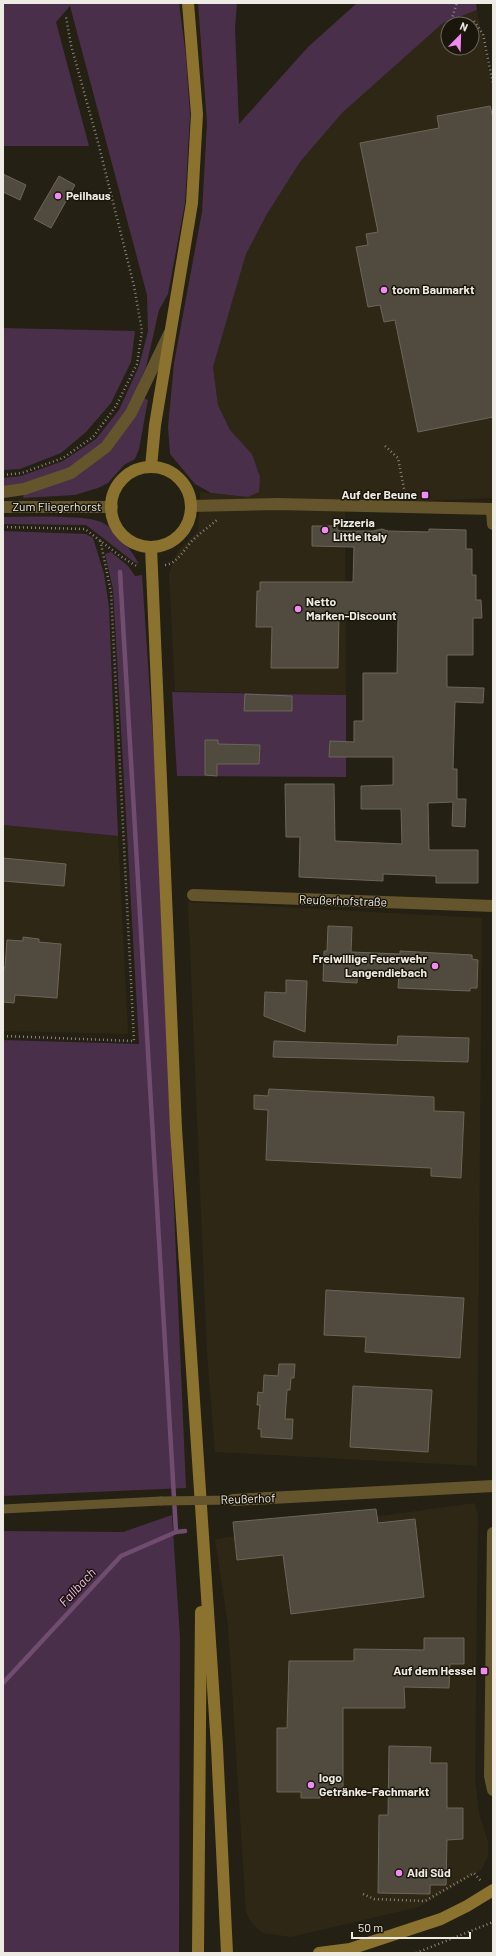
<svg xmlns="http://www.w3.org/2000/svg" width="496" height="1956" viewBox="0 0 496 1956" font-family="Barlow,sans-serif">
<style>
.built{fill:#2e2716;fill-rule:evenodd}
.green{fill:#492f49}
.lines{fill:none;stroke-linecap:round;stroke-linejoin:round}
.stream{stroke:#714c71;stroke-width:4.5}
.building{fill:#504b3e;stroke:#6b6659}
.path{stroke:#89857c;stroke-width:2.5;stroke-dasharray:1 3;stroke-linecap:butt}
.lane{stroke:#64552d;stroke-width:9}
.street{stroke:#64552d;stroke-width:12}
.secondary{stroke:#8b732f;stroke-width:12}
.lane-bridge{stroke:#64552d;stroke-width:9}
.poi-dot{fill:#f28af3;stroke:#1b160b;stroke-width:1.5}
.labels{text-anchor:middle;stroke-width:3;stroke-linejoin:round;paint-order:stroke}
.poi-label{font-size:12px;font-weight:bold;fill:#eeebe4;stroke:#1b160b;text-anchor:start}
.street-label{font-size:12px;fill:#eeebe4;stroke:#1b160b}
.water-label{font-size:13px;font-style:italic;fill:#f7baf6;stroke:#1b160b}
</style>
<rect width="100%" height="100%" fill="#242014"/>
<g class="built">
<path d="M477,10L493,91V498L345,504L346,695L175,691L169,573L178,551L198,531L200,492L248,497L252,454L230,430L218,405L213,367L246,254L267,214L300,162L342,113L443,23ZM448,24H472V48H448Z"/>
<path d="M3,825L118,836L128,1034L3,1031Z"/>
<path d="M188,902L482,918L477,1466L215,1452L207,1353Z"/>
<path d="M474,1503L478,1514L475,1779L479,1813L488,1842V1857L481,1870L419,1907L291,1937L263,1933L252,1924L246,1912L228,1625L215,1539Z"/>
</g>
<g class="green">
<path d="M3,3H179L186,57L190,115L185,203L168,294L159,310L146,367L127,411L103,444L70,469L25,486L3,488V478L21,476L63,461L96,439L119,410L139,366L148,331L147,295L70,6L56,22L89,146H3Z"/>
<path d="M198,3H237L235,28L239,124L308,47L357,3H476L477,10L443,23L342,113L300,162L267,214L246,254L213,367L218,405L230,430L252,454L260,477L259,492L248,497L211,493L195,484L170,454L168,427L174,363L202,212L207,123Z"/>
<path d="M3,328L135,331L131,362L111,403L86,432L61,453L20,469L3,470Z"/>
<path d="M144,398L148,400L139,449L135,459L124,465L108,483L98,488L75,495L23,498L24,494L72,478Z"/>
<path d="M3,517C23,517 88,514 103,523C116,529 132,551 139,564L134,562L86,525L3,524Z"/>
<path d="M3,531L86,534L93,538L104,574L109,607L118,836L3,825Z"/>
<path d="M111,552L128,566L135,576L142,575L155,768L186,1488L3,1496V1040L139,1044L113,589L105,554Z"/>
<path d="M172,692L346,695V777L177,776Z"/>
<path d="M172,1515L180,1638L179,1953H3V1531L123,1532Z"/>
</g>
<g class="lines">
<g class="stream">
<path d="M120,572L176,1532"/>
<path d="M3,1683L121,1556L176,1532L185,1531"/>
</g>
</g>
<g class="building">
<path d="M490,106L493,118V417L418,432L395,320L384,322L380,305L368,307L356,247L368,245L366,234L378,232L360,143L439,128L437,116Z"/>
<path d="M3,174L26,185L20,200L3,192Z"/>
<path d="M59,176L75,185L51,228L34,219Z"/>
<path d="M312,526H337V530L340,531H373L382,529L388,531L429,532V529L466,530V549H472V575H476V600H481L482,618H473V655H447V687L484,688L483,703L455,702L453,769H457V799H466L465,827L452,826L453,802L428,803L429,850H478V883H436V876L383,874V881L299,877L300,837H286L285,784H334L335,841L402,844L401,809H361V786L393,785V757H329L330,741L354,742V721H363V673H397L398,618L368,617V613L339,614L338,668H271L272,627H256L257,591H260V582H353L354,547L312,546Z"/>
<path d="M245,694L292,696V711H244Z"/>
<path d="M205,740H218V744L260,745L259,764H217V776L205,775Z"/>
<path d="M3,858L66,864L64,886L3,881Z"/>
<path d="M328,926L352,927L351,952L400,954V951L472,955V959L478,960L477,988H470V991L398,988L399,973L358,971L357,983L323,981L324,951H327Z"/>
<path d="M23,937L39,939V942L61,944L57,998L15,995L14,1003L3,1002V968H5L7,940L23,941Z"/>
<path d="M286,980L307,981L305,1032L264,1016L265,992L286,993Z"/>
<path d="M398,1036L469,1038L468,1062L273,1057L274,1041L397,1045Z"/>
<path d="M269,1089L434,1097V1111L464,1112L461,1178L431,1176V1168L266,1160L268,1110L254,1109V1095L268,1096Z"/>
<path d="M326,1290L464,1298L460,1358L365,1352L366,1337L324,1335Z"/>
<path d="M279,1364H295L294,1378H291L290,1390H287L285,1419H293L292,1439L261,1437V1429H258L260,1405H257L258,1392L263,1393L264,1375L278,1376Z"/>
<path d="M353,1386L432,1390L428,1452L350,1447Z"/>
<path d="M376,1509L378,1523L415,1519L424,1597L291,1614L283,1555L237,1560L233,1522Z"/>
<path d="M424,1638H464V1664H450L449,1688L404,1687L405,1708H343V1792H320V1798H301V1792H277V1728H287L289,1661H354V1649L424,1650Z"/>
<path d="M389,1746L431,1747L430,1763H447V1808H463V1839L447,1840L446,1885H430V1894L378,1893L379,1815H388Z"/>
</g>
<g class="lines">
<g class="path">
<path d="M462,21H474L483,34L493,84"/>
<path d="M450,24L457,3"/>
<path d="M385,446L398,458L405,494"/>
<path d="M3,475L22,473L63,458L93,437L116,406L137,364L142,331L134,286L99,146L71,45L66,17"/>
<path d="M3,527L85,529L120,556L138,567"/>
<path d="M165,565C177,564 185,548 193,540C201,532 210,526 218,519"/>
<path d="M3,1036L134,1041L111,592L100,539"/>
<path d="M363,1894L374,1899L425,1901L474,1873L481,1881"/>
<path d="M416,1953L493,1922"/>
</g>
<path class="lane" d="M3,1509L161,1501"/>
<g class="street">
<path d="M3,492L24,489L71,473L106,447L131,413L169,334"/>
<path d="M191,506L278,504L493,509"/>
<path d="M3,507H112"/>
<path d="M492,509L493,524"/>
<path d="M193,895L493,906"/>
<path d="M233,1500L493,1486"/>
<path d="M493,1533L490,1776L493,1790"/>
</g>
<g class="secondary">
<path d="M151,467L155,425L192,203L197,114L188,3"/>
<circle cx="151" cy="507" r="40"/>
<path d="M151,547L176,1129L217,1747L227,1953"/>
<path d="M198,1953L201,1612"/>
<path d="M319,1953L350,1949L441,1919L467,1906L493,1890"/>
</g>
<path class="lane-bridge" d="M161,1501L233,1500"/>
</g>
<g class="poi-dot">
<circle cx="58" cy="196" r="4"/>
<circle cx="384" cy="290" r="4"/>
<rect x="421" y="491" width="8" height="8" rx="2"/>
<circle cx="325" cy="530" r="4"/>
<circle cx="298" cy="609" r="4"/>
<circle cx="435" cy="966" r="4"/>
<rect x="480" y="1667" width="8" height="8" rx="2"/>
<circle cx="311" cy="1785" r="4"/>
<circle cx="399" cy="1873" r="4"/>
</g>
<g class="labels">
<g class="poi-label">
<text x="66" y="200">Peilhaus</text>
<text x="392" y="294">toom Baumarkt</text>
<text x="417" y="499" text-anchor="end">Auf der Beune</text>
<text x="333" y="527">Pizzeria<tspan x="333" dy="14">Little Italy</tspan></text>
<text x="306" y="606">Netto<tspan x="306" dy="14">Marken-Discount</tspan></text>
<text x="427" y="963" text-anchor="end">Freiwillige Feuerwehr<tspan x="427" dy="14">Langendiebach</tspan></text>
<text x="476" y="1675" text-anchor="end">Auf dem Hessel</text>
<text x="319" y="1782">logo<tspan x="319" dy="14">Getränke-Fachmarkt</tspan></text>
<text x="407" y="1877">Aldi Süd</text>
</g>
<g class="street-label">
<text x="57" y="511">Zum Fliegerhorst</text>
<text transform="translate(343 901) rotate(2)" y="4">Reußerhofstraße</text>
<text transform="translate(248 1499) rotate(-2)" y="4">Reußerhof</text>
</g>
<g class="water-label">
<text transform="translate(77 1587) rotate(-47)" y="5">Fallbach</text>
</g>
</g>
<rect width="496" height="1956" fill="none" stroke="#eeebe4" stroke-width="8"/>
<g transform="translate(460 36) rotate(23)"><circle r="19" fill="#1b160b" stroke="#6f6b62"/>
<path d="M0-3L7 15L0 10L-7 15Z" fill="#f28af3"/>
<text y="-6" font-size="11" font-weight="bold" text-anchor="middle" fill="#eeebe4">N</text>
</g>
<path d="M352 1932v6h118v-6" fill="none" stroke="#eeebe4" stroke-width="2"/>
<text x="358" y="1932" font-size="12" fill="#eeebe4" stroke="#1b160b" stroke-width="3" paint-order="stroke">50 m</text>
</svg>
